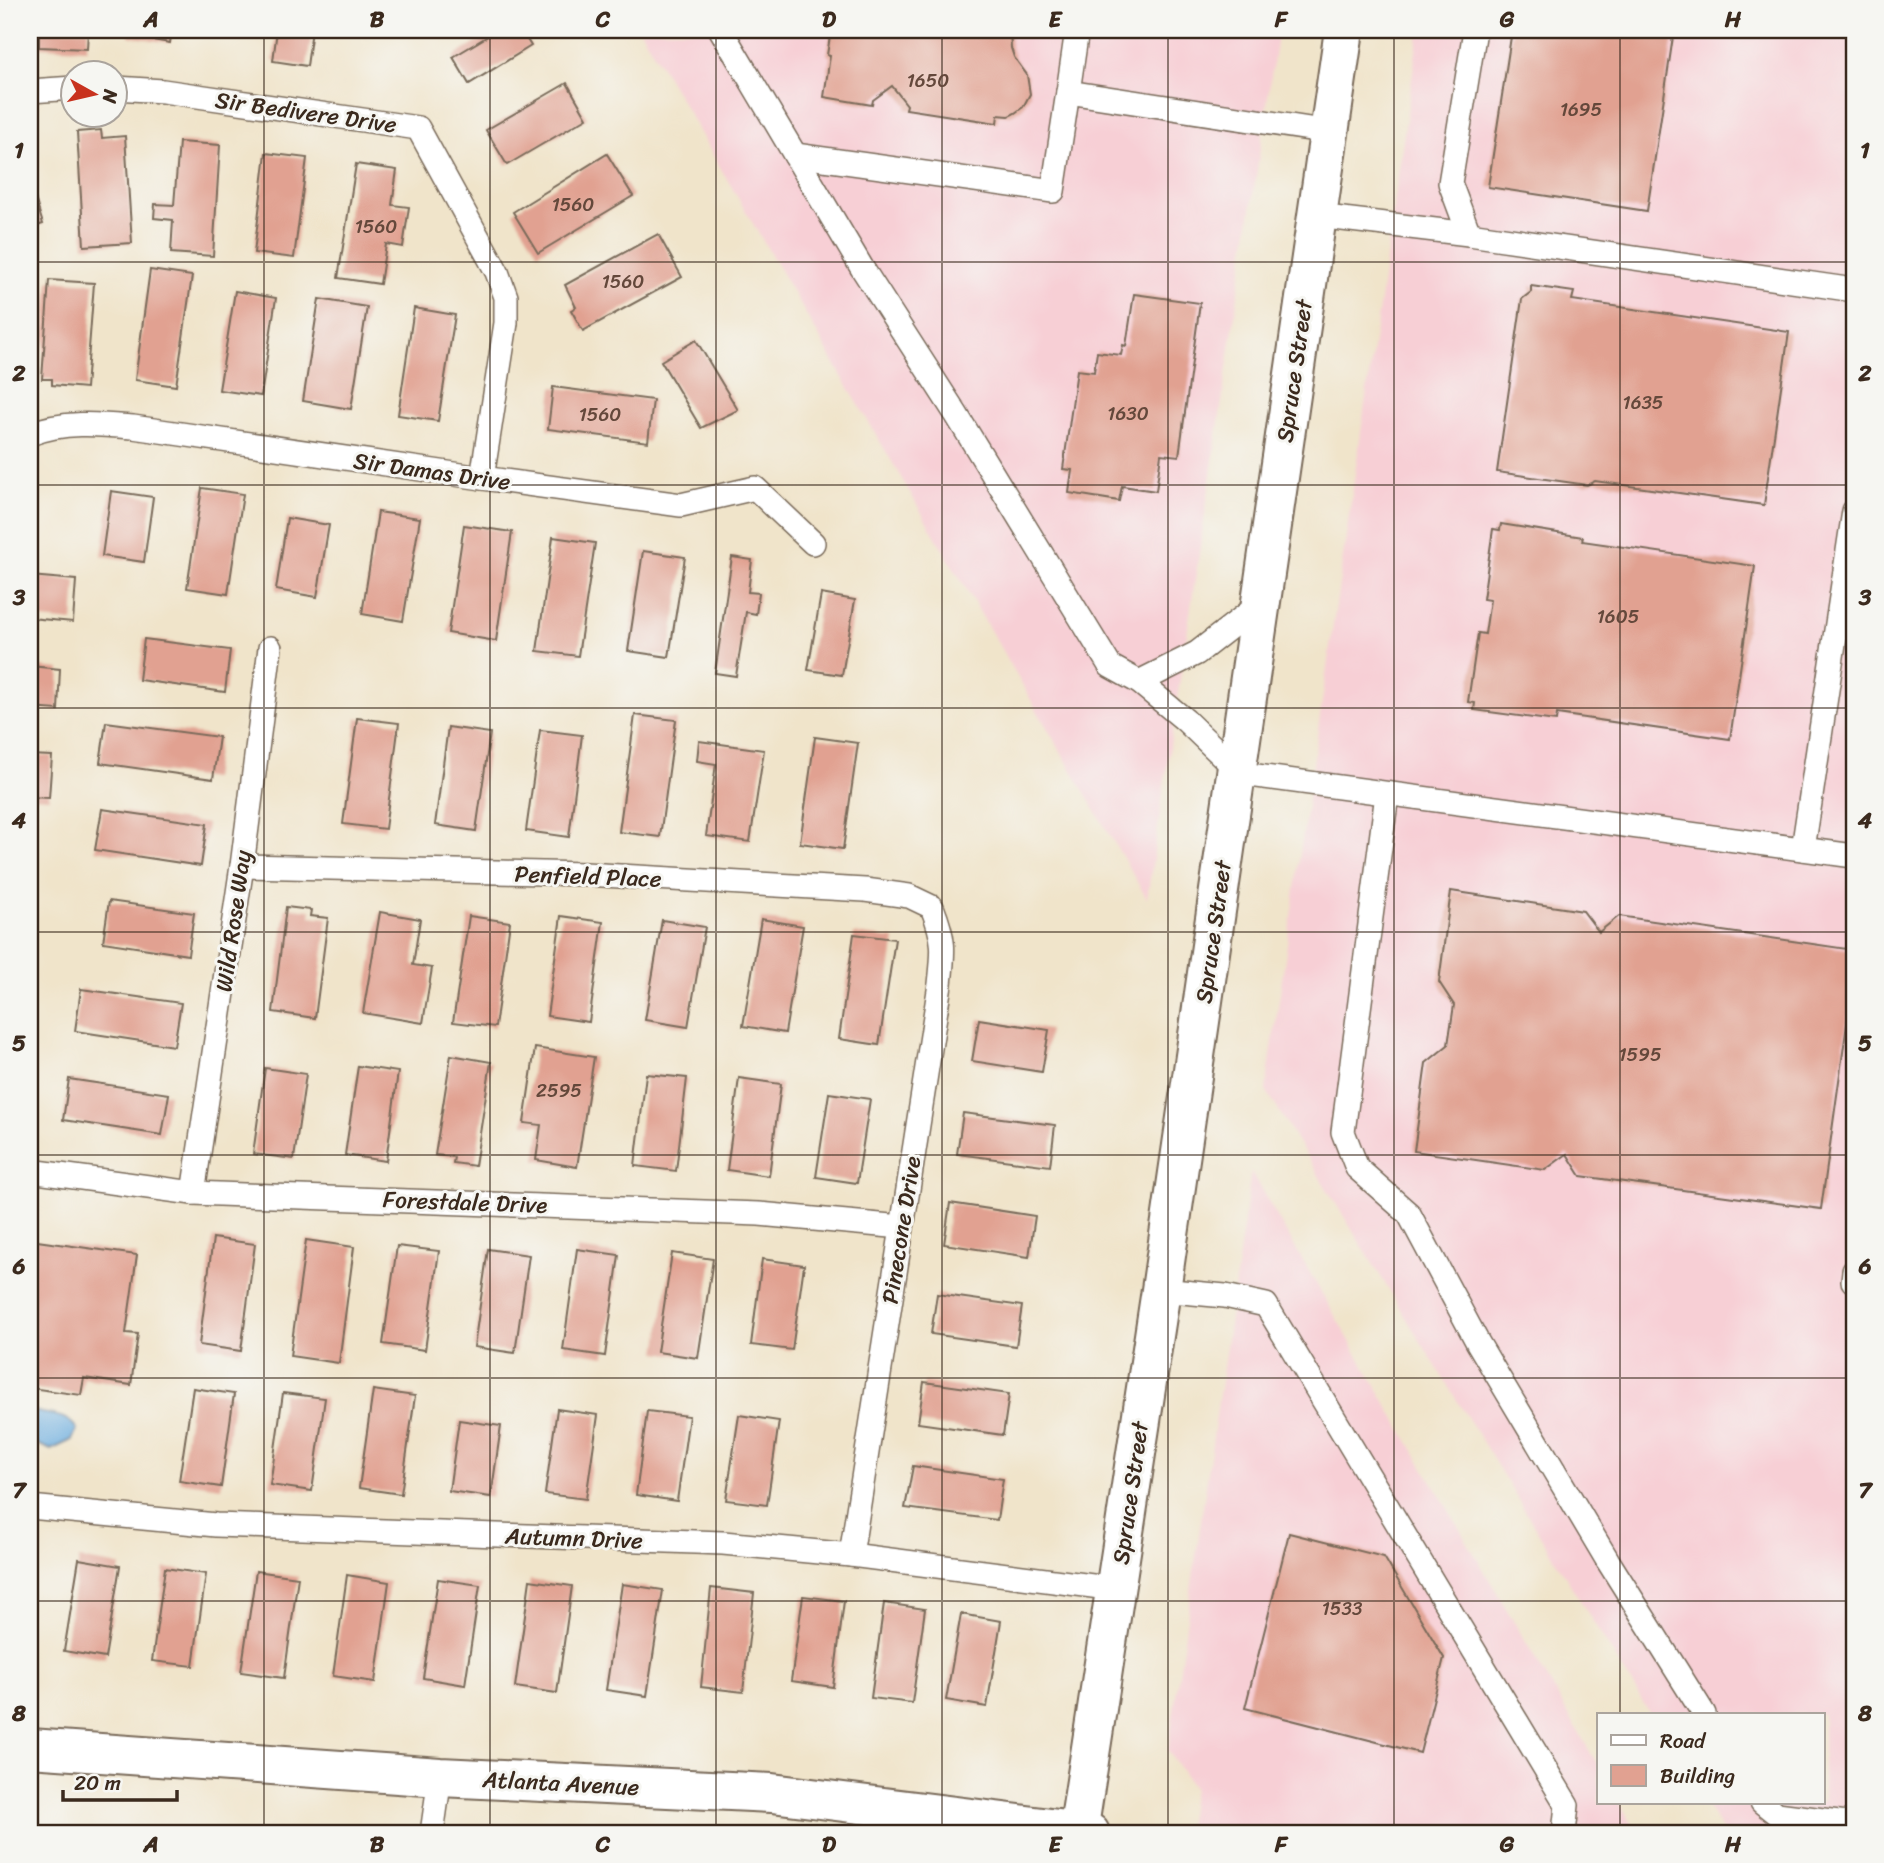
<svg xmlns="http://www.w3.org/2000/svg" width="1884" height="1863" viewBox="0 0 1884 1863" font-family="Sriracha,sans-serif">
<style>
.built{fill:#f7cfd5}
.water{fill:#6aacde;stroke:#526b7e;stroke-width:2}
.building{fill:#e1a191}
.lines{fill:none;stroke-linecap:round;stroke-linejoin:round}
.lane-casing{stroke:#7a6b5a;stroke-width:26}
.street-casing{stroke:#7a6b5a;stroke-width:42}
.secondary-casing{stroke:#7a6b5a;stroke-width:42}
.lane{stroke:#fff;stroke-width:23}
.street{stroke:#fff;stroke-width:38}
.secondary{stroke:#fff;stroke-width:38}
.grid{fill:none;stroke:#3b2a1e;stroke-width:2;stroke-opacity:0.55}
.labels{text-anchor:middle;stroke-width:6;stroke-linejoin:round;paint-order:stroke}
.number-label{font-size:19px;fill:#64483b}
.street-label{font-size:23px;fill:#3b2a1e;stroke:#f6f6f2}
.neatline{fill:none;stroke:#3b2a1e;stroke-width:2.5}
.grid-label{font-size:23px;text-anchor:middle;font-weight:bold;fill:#3b2a1e}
</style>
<rect width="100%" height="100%" fill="#f6f6f2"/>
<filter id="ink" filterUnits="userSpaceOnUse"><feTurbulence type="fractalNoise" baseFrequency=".0143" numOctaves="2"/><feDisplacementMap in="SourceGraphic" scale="14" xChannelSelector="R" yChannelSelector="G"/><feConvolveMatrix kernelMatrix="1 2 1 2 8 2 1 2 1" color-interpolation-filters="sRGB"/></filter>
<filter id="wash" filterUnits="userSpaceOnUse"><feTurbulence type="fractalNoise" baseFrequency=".00686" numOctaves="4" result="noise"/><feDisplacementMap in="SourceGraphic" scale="28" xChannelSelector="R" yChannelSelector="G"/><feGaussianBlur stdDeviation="1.57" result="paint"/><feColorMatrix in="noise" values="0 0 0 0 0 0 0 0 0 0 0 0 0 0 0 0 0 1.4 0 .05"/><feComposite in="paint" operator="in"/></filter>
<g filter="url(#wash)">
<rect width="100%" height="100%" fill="#f0e4ca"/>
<g class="built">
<path d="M640,30H1278L1147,899Z"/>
<path d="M1419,30H1854V1833H1724L1704,1802H1823V1714H1650L1266,1090Z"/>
<path d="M1251,1172L1599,1767V1802H1619L1638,1833H1186L1193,1788L1168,1751Z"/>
</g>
<path class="water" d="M30,1410C48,1416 65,1412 77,1429L72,1440L51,1450L30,1441Z"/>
<g id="blocks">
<g class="building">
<path d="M39,30H88L87,49L39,47Z"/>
<path d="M130,30H172L170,43L129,36Z"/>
<path d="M277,30H312L307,66L273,61Z"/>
<path d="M498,30H521L531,46L469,84L453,57Z"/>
<path d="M831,30H1010L1011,48L1014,57L1027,75L1030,94L1023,107L1015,113L1009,116L998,115L997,123L906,109L907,105L892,86L873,100L872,105L824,97L830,56L827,55Z"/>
<path d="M1512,30H1674L1647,211L1488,187Z"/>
<path d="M567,83L587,118L507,165L486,130Z"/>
<path d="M101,130L102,138L125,136L132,243L84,246L77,132Z"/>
<path d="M179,142L220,145L213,256L171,253L173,220L154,218L155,204L174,205Z"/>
<path d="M266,153L307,158L294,258L254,253Z"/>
<path d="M607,154L633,196L538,253L513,212Z"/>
<path d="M356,164L397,170L392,205L409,207L403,247L386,244L380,284L338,278Z"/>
<path d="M30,182L43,224L30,228Z"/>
<path d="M658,234L682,277L583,331L571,310L576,307L565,285Z"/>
<path d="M150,270L192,276L176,386L135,380Z"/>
<path d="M49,280L94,283L86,388L52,385V379H42Z"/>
<path d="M1531,286L1574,292L1572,300L1789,332L1764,505L1595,481L1587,485L1497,472L1522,299L1531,292Z"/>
<path d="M235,291L276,298L261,396L219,390Z"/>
<path d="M1134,294L1200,303L1179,456L1161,454L1156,491L1122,486L1119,501L1069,493L1072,470L1063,469L1077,370L1094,372L1097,352L1121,355L1123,345L1126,346Z"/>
<path d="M319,299L367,307L351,409L303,401Z"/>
<path d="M414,308L455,315L438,421L398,415Z"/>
<path d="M696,340L738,410L701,428L661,361Z"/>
<path d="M553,387L653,400L648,442L548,429Z"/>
<path d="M202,488L243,494L228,594L187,588Z"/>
<path d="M111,491L153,497L144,562L102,556Z"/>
<path d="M378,512L420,518L403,621L362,614Z"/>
<path d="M287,518L329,525L317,597L276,590Z"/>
<path d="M1501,524L1583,537L1582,541L1755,566L1730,739L1557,714L1556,721L1474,710L1475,703L1468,702L1478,633L1485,634L1490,600L1483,599L1493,529L1500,530Z"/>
<path d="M464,525L512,532L496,641L448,633Z"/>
<path d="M553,537L595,543L578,656L537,651Z"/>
<path d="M643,551L685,557L669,657L628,651Z"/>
<path d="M732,557L752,560L748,592L759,593L756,614L746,612L736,676L715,673Z"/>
<path d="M30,576L76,580L73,622L30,618Z"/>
<path d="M821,594L855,600L842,675L808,670Z"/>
<path d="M144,639L230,650L225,692L139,680Z"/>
<path d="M30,666L60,669L58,710L30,708Z"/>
<path d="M635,715L676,720L660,837L619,832Z"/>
<path d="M357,718L399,723L385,829L343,824Z"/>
<path d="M106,722L219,737L213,779L100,763Z"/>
<path d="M448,727L490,733L476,831L435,825Z"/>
<path d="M540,730L582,735L569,837L526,831Z"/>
<path d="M815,737L858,743L843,849L800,843Z"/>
<path d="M699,741L764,750L750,842L706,836L716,764L697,761Z"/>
<path d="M30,755L52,756L49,798L30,797Z"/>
<path d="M102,809L207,824L201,866L95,850Z"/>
<path d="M1451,891L1583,911L1599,932L1619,916L1854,950V974L1821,1209L1581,1176L1567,1154L1545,1170L1414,1151L1426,1063L1448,1045L1454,1005L1439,982Z"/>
<path d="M109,901L194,913L188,955L103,942Z"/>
<path d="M286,907L311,910L310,916L328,918L315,1018L273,1012Z"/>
<path d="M380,912L420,919L413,965L432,968L423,1023L363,1013Z"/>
<path d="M469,916L510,922L495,1027L453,1022Z"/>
<path d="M561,916L603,922L589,1022L547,1016Z"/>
<path d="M761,919L803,926L785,1033L743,1026Z"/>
<path d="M662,920L705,927L688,1027L645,1020Z"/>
<path d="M854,934L895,939L879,1045L839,1039Z"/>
<path d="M81,989L181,1003L174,1046L75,1031Z"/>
<path d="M979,1019L1049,1030L1042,1072L972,1061Z"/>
<path d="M535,1048L594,1057L577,1167L536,1160L541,1125L524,1123Z"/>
<path d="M451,1055L491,1062L475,1166L453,1163L454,1157L435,1155Z"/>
<path d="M358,1066L398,1072L386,1161L345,1155Z"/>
<path d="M265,1068L306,1074L294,1159L253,1154Z"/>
<path d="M646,1074L687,1078L676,1171L635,1166Z"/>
<path d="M739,1078L781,1084L769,1176L727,1170Z"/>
<path d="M69,1079L169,1094L162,1135L63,1120Z"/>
<path d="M829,1093L870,1099L857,1183L816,1177Z"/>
<path d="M963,1113L1055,1125L1050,1166L957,1154Z"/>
<path d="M950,1203L1035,1216L1029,1257L944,1244Z"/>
<path d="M213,1238L255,1244L241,1351L199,1345Z"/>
<path d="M30,1240L137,1255L126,1333L138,1334L131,1385L84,1378L81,1395L30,1388Z"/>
<path d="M306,1240L354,1247L339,1363L290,1356Z"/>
<path d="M397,1246L439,1251L425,1350L383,1344Z"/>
<path d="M488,1249L529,1255L515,1353L474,1347Z"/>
<path d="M577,1249L619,1255L605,1356L563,1350Z"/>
<path d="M672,1253L713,1259L698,1358L657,1352Z"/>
<path d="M762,1259L804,1265L792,1350L751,1345Z"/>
<path d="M937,1294L1022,1306L1016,1346L931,1334Z"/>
<path d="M924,1382L1009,1394L1003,1435L918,1423Z"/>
<path d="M193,1388L234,1394L221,1487L179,1481Z"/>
<path d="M373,1390L415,1396L401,1494L359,1488Z"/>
<path d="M283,1393L325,1398L312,1491L270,1485Z"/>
<path d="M557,1409L598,1415L586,1499L545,1494Z"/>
<path d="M647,1411L689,1416L677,1501L636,1495Z"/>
<path d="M739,1415L779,1421L767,1505L726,1500Z"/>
<path d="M459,1420L501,1426L491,1497L449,1491Z"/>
<path d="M913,1466L1003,1479L997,1520L905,1508Z"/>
<path d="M1289,1533L1384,1557L1444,1658L1420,1753L1245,1708Z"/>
<path d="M79,1559L120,1566L105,1658L64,1651Z"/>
<path d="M165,1568L206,1574L193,1666L152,1661Z"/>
<path d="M256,1571L298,1577L284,1678L241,1672Z"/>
<path d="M347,1575L389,1582L375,1682L333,1676Z"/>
<path d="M438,1579L480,1585L465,1685L423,1678Z"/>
<path d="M530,1580L572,1586L557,1693L515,1687Z"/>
<path d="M622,1584L663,1590L647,1696L606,1690Z"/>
<path d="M711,1588L754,1593L743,1692L701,1687Z"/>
<path d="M803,1596L844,1601L833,1687L791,1681Z"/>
<path d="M884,1603L925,1609L912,1703L871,1698Z"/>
<path d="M961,1614L1001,1621L987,1707L946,1700Z"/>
</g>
</g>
</g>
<g filter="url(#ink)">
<use href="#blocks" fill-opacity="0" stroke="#7a6b5a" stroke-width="2"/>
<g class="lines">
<defs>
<g id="lane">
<path d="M721,30L862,268L956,414L1110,666L1139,682L1185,720L1236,769"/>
<path d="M1077,30L1068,92L1329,132"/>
<path d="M116,88L163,91L418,128L497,272L506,297V323L482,478"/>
<path d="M30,91L74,88"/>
<path d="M795,155L1053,191L1068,92"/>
<path d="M1317,216L1469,234L1854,290"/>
<path d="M1469,234L1450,183L1475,30"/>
<path d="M30,434C63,421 98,424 133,427L482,478L681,505L755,488L813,543"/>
<path d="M1139,682L1197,653L1260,604"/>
<path d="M1235,773L1854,856"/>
<path d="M1387,794L1343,1132L1357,1168L1409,1214L1478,1343L1608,1561L1704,1714"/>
<path d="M1803,849L1854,511"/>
<path d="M242,866L585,874L865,890L909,896L932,907C945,940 944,949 940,984L851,1555"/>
<path d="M30,1171L193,1193L759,1214L902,1227"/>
<path d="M193,1193L242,866L270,648"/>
<path d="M1853,1281L1854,1271"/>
<path d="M1161,1290L1225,1296L1266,1305L1567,1805L1564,1833"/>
<path d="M30,1507L216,1525L723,1543L851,1555L1116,1589"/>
<path d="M1762,1802L1777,1814L1854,1824"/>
<path d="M432,1833L440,1777"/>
</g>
<path id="street" d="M30,1748L440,1777L772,1793L1090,1833"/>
<path id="secondary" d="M1078,1833L1161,1290L1344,30"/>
</defs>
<use href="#lane" class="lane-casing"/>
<use href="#street" class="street-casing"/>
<use href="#secondary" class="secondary-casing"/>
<use href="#lane" class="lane"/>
<use href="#street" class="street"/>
<use href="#secondary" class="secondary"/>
</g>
</g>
<path class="grid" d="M264,30V1833M490,30V1833M716,30V1833M942,30V1833M1168,30V1833M1394,30V1833M1620,30V1714M30,262H1854M30,485H1854M30,708H1854M30,932H1854M30,1155H1854M30,1378H1854M30,1601H1854M1620,1802V1833"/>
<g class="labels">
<g class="number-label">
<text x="928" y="87">1650</text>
<text x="1581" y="116">1695</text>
<text x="573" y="211">1560</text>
<text x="376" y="233">1560</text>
<text x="623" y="288">1560</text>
<text x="1643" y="409">1635</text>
<text x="1128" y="420">1630</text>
<text x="600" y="421">1560</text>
<text x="1618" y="623">1605</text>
<text x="1640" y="1061">1595</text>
<text x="559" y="1097">2595</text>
<text x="1342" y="1615">1533</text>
</g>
<g class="street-label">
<text transform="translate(306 112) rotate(8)" y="8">Sir Bedivere Drive</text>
<text transform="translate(1294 371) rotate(-82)" y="8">Spruce Street</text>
<text transform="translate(432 471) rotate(8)" y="8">Sir Damas Drive</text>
<text transform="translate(588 876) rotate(2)" y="8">Penfield Place</text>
<text transform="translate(233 921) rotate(-82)" y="8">Wild Rose Way</text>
<text transform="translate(1213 932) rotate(-82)" y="8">Spruce Street</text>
<text transform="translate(465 1202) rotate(2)" y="8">Forestdale Drive</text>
<text transform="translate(901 1230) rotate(-81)" y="8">Pinecone Drive</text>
<text transform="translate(1130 1493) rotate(-82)" y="8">Spruce Street</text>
<text transform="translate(574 1538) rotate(2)" y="8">Autumn Drive</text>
<text transform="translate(561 1783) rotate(3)" y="8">Atlanta Avenue</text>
</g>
</g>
<rect width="1884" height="1863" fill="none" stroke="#f6f6f2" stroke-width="77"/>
<rect x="1597" y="1713" width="228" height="91" fill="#f6f6f2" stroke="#aba49d" stroke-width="2"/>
<rect x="1611" y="1735" width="35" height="10" fill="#ffffff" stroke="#aba49d" stroke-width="2"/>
<text x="1660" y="1748" font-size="21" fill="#3b2a1e">Road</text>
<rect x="1611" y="1765" width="35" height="21" fill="#e1a191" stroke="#aba49d" stroke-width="2"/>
<text x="1660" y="1783" font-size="21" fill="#3b2a1e">Building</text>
<g transform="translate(94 94) rotate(98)"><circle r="33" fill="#f6f6f2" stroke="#aba49d" stroke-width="2"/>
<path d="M0-5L12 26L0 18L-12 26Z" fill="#c8321e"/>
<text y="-10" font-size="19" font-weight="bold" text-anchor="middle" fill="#3b2a1e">N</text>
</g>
<path d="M63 1790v10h114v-10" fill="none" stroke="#3b2a1e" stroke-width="3.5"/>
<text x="74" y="1790" font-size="21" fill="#3b2a1e" stroke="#f6f6f2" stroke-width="5" paint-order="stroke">20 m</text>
<rect x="38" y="38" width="1808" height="1787" class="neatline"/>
<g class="grid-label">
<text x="151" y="27">A</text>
<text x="377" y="27">B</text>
<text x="603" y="27">C</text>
<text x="829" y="27">D</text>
<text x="1055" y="27">E</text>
<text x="1281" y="27">F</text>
<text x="1507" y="27">G</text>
<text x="1733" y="27">H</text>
<text x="19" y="158">1</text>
<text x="1865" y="158">1</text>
<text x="19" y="381">2</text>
<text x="1865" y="381">2</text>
<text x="19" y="605">3</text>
<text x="1865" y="605">3</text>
<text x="19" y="828">4</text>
<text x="1865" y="828">4</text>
<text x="19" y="1051">5</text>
<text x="1865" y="1051">5</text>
<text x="19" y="1274">6</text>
<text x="1865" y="1274">6</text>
<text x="19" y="1498">7</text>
<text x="1865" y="1498">7</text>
<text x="19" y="1721">8</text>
<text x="1865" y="1721">8</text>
<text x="151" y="1852">A</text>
<text x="377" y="1852">B</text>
<text x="603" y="1852">C</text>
<text x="829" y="1852">D</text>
<text x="1055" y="1852">E</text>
<text x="1281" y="1852">F</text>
<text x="1507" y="1852">G</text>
<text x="1733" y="1852">H</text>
</g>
</svg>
